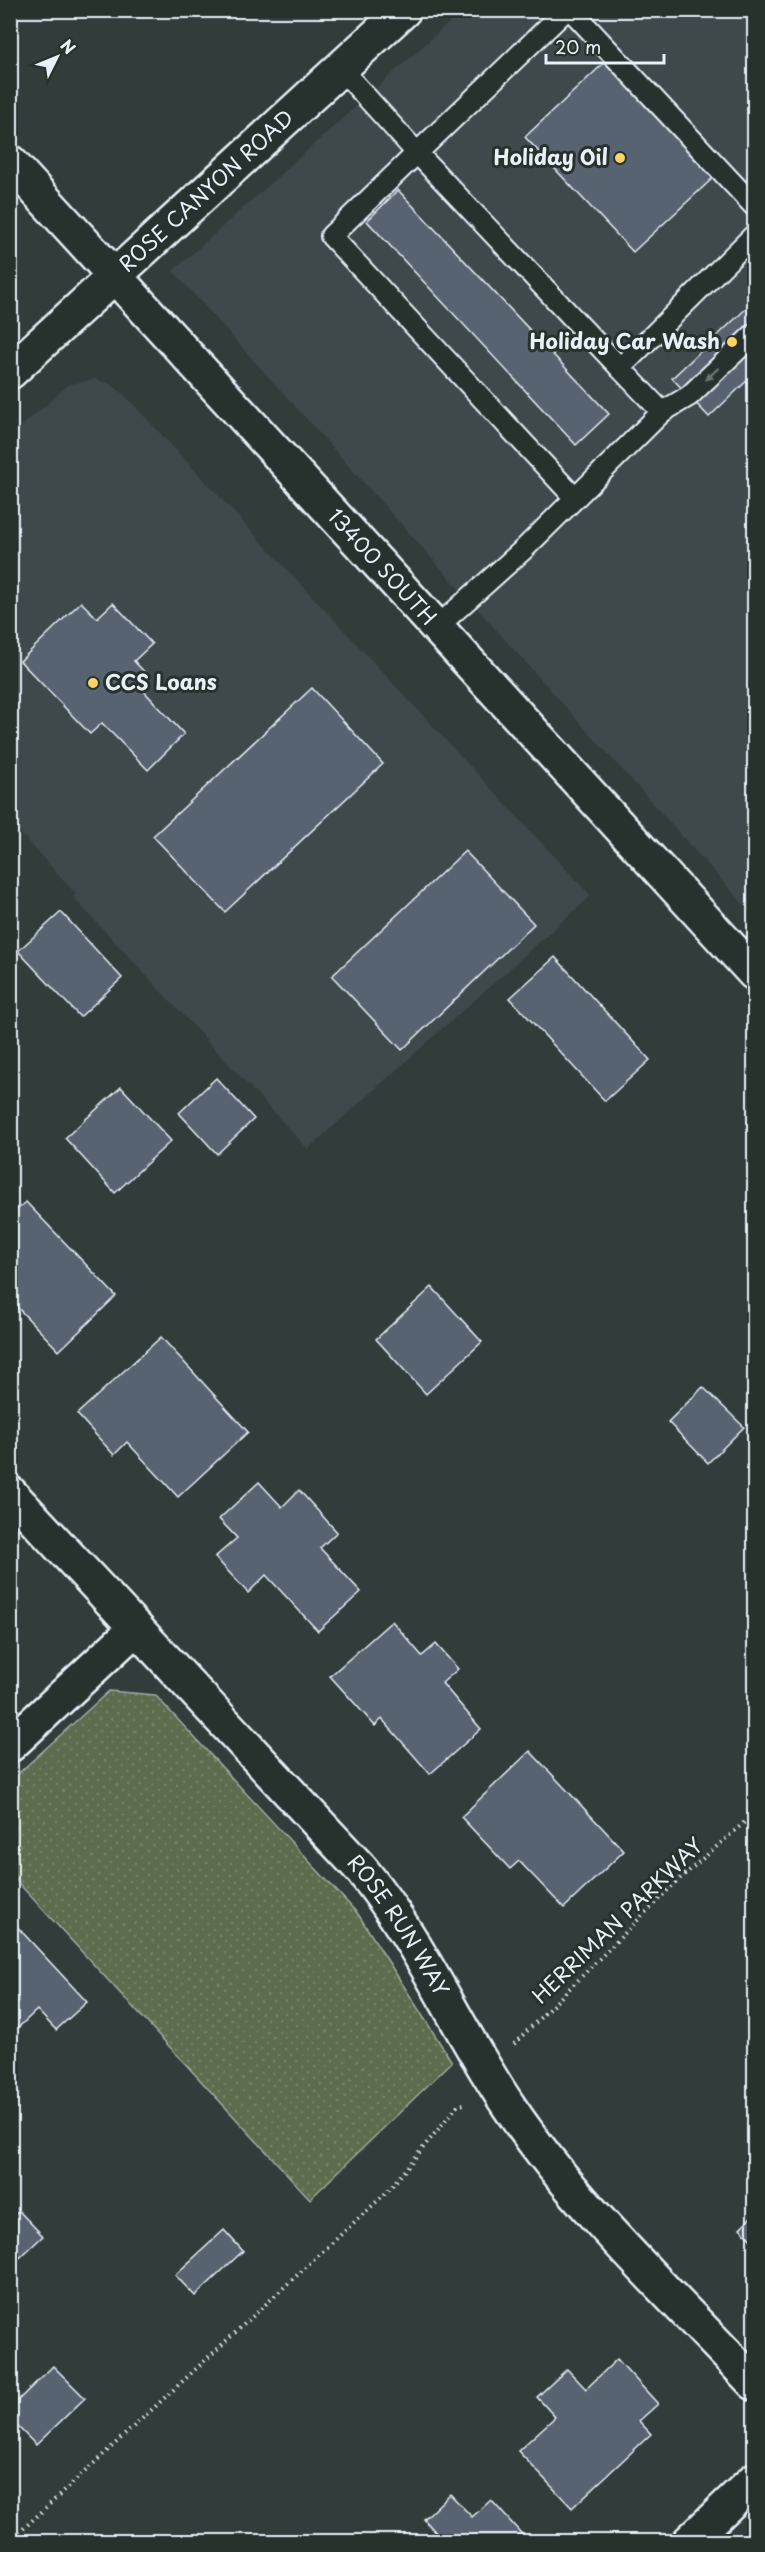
<svg xmlns="http://www.w3.org/2000/svg" width="765" height="2552" viewBox="0 0 765 2552" font-family="'Playpen Sans',sans-serif">
<style>
.built{fill:#3c494b}
.park{fill:url(#park-dots);stroke:#a2aea3;stroke-width:1.5}
.building{fill:#596471;stroke:#e8f1f8;stroke-width:1.5}
.lines{fill:none;stroke-linecap:round;stroke-linejoin:round}
.lane-casing{stroke:#e8f1f8;stroke-width:24}
.street-casing{stroke:#e8f1f8;stroke-width:38}
.secondary-casing{stroke:#e8f1f8;stroke-width:38}
.path{stroke:#e8f1f8;stroke-width:4;stroke-dasharray:1.5 4.5;stroke-linecap:butt}
.lane{stroke:#26332d;stroke-width:20}
.street{stroke:#26332d;stroke-width:33}
.secondary{stroke:#26332d;stroke-width:33}
.oneway{fill:#6a7674}
.poi-dot{fill:#ffd166;stroke:#26332d;stroke-width:2}
.labels{text-anchor:middle;stroke-width:6;stroke-linejoin:round;paint-order:stroke}
.poi-label{font-size:21px;font-weight:bold;fill:#e8f1f8;stroke:#26332d;text-anchor:end}
.street-label{font-size:21px;fill:#e8f1f8;stroke:#26332d}
</style>
<defs>
<pattern id="park-dots" width="8" height="8" patternUnits="userSpaceOnUse" patternTransform="scale(1.5)"><rect width="8" height="8" fill="#5d6c4e"/><path d="M2 2h.1M6 6h.1" fill="none" stroke="#748168" stroke-width="1.8" stroke-linecap="round"/></pattern>
</defs>
<rect width="100%" height="100%" fill="#303d3b"/>
<filter id="ink" filterUnits="userSpaceOnUse"><feTurbulence type="fractalNoise" baseFrequency=".0167" numOctaves="2"/><feDisplacementMap in="SourceGraphic" scale="12" xChannelSelector="R" yChannelSelector="G"/><feConvolveMatrix kernelMatrix="1 2 1 2 8 2 1 2 1" color-interpolation-filters="sRGB"/></filter>
<g filter="url(#ink)">
<g class="built">
<path d="M462,11H754V916L173,271Z"/>
<path d="M95,379L108,383L123,393L591,896L308,1149L73,897L76,894L11,823V436L68,385Z"/>
</g>
<path class="park" d="M109,1691L155,1695L358,1914L452,2062L310,2199L11,1875V1780Z"/>
<g class="building">
<path d="M605,62L713,178L633,252L525,137Z"/>
<path d="M398,190L609,414L576,445L367,221Z"/>
<path d="M750,305L754,310V374L709,417L672,378Z"/>
<path d="M81,602L97,618L113,603L152,644L134,661L150,678L140,687L184,734L148,770L102,723L90,734L20,661Z"/>
<path d="M312,688L383,764L225,912L153,836Z"/>
<path d="M465,851L534,924L402,1050L332,976Z"/>
<path d="M61,912L122,978L80,1017L18,951Z"/>
<path d="M555,957L650,1060L605,1101L510,998Z"/>
<path d="M216,1078L254,1119L217,1154L179,1113Z"/>
<path d="M121,1087L171,1141L115,1193L65,1138Z"/>
<path d="M26,1202L116,1296L59,1351L16,1306L10,1311V1216Z"/>
<path d="M432,1287L482,1342L426,1394L376,1339Z"/>
<path d="M161,1337L248,1432L178,1497L127,1442L114,1455L77,1414Z"/>
<path d="M703,1387L744,1427L708,1463L668,1422Z"/>
<path d="M259,1482L282,1507L299,1490L337,1532L320,1548L361,1592L318,1631L266,1575L248,1593L215,1557L237,1538L219,1519Z"/>
<path d="M392,1621L422,1656L436,1644L458,1669L442,1683L481,1729L430,1774L382,1719L375,1726L330,1676Z"/>
<path d="M530,1751L624,1851L564,1908L519,1861L510,1869L461,1817Z"/>
<path d="M10,1919L87,2002L56,2030L37,2010L10,2035Z"/>
<path d="M19,2211L43,2236L10,2267V2219Z"/>
<path d="M754,2214V2243L740,2228Z"/>
<path d="M224,2230L243,2251L195,2296L175,2275Z"/>
<path d="M617,2359L658,2404L639,2421L651,2434L572,2508L518,2451L555,2417L537,2397L567,2369L586,2389Z"/>
<path d="M53,2366L85,2398L36,2445L10,2419V2408Z"/>
<path d="M450,2494L472,2517L491,2500L529,2542H444L424,2519Z"/>
</g>
<g class="lines">
<defs>
<g id="lane">
<path d="M571,10L754,206"/>
<path d="M341,69L417,153L566,10"/>
<path d="M662,412L689,396L754,334"/>
<path d="M574,497L331,236L417,153L620,368"/>
<path d="M437,627L523,550L662,412L620,368L754,235"/>
</g>
<g id="street">
<path id="s1" d="M10,1493L361,1869C421,1942 457,2030 510,2108C577,2208 672,2295 754,2383"/>
<path d="M10,1745L136,1628"/>
<path d="M689,2542L754,2480"/>
</g>
<g id="secondary">
<path id="s2" d="M10,162L754,973"/>
<path id="s3" d="M10,372L404,10"/>
</g>
</defs>
<use href="#lane" class="lane-casing"/>
<use href="#street" class="street-casing"/>
<use href="#secondary" class="secondary-casing"/>
<g class="path">
<path d="M514,2044L676,1882L754,1814"/>
<path d="M10,2541L387,2192L458,2105L465,2104"/>
</g>
<use href="#lane" class="lane"/>
<use href="#street" class="street"/>
<use href="#secondary" class="secondary"/>
</g>
<defs><path id="oneway-solid" d="M-6-.8H1V-3.2L6.5 0L1 3.2V.8H-6Z" transform="scale(1.5)"/></defs>
<use class="oneway" href="#oneway-solid" transform="translate(712 374) rotate(137)"/>
</g>
<g class="poi-dot">
<circle cx="620" cy="158" r="6"/>
<circle cx="732" cy="342" r="6"/>
<circle cx="93" cy="683" r="6"/>
</g>
<g class="labels">
<g class="poi-label">
<text x="608" y="165">Holiday Oil</text>
<text x="720" y="349">Holiday Car Wash</text>
<text x="105" y="690" text-anchor="start">CCS Loans</text>
</g>
<g class="street-label">
<text dy="7" stroke="none"><textPath href="#s3" startOffset="267">ROSE CANYON ROAD</textPath></text>
<text dy="7" stroke="none"><textPath href="#s2" startOffset="550">13400 SOUTH</textPath></text>
<text transform="translate(618 1921) rotate(-44)" y="7">HERRIMAN PARKWAY</text>
<text dy="7" stroke="none"><textPath href="#s1" startOffset="582">ROSE RUN WAY</textPath></text>
</g>
</g>
<rect width="765" height="2552" fill="none" stroke="#26332d" stroke-width="36"/>
<rect x="18" y="18" width="729" height="2516" fill="none" stroke="#e8f1f8" stroke-width="2" filter="url(#ink)"/>
<g transform="translate(57 57) rotate(47)" stroke="#26332d" stroke-width="4.5" paint-order="stroke">
<path d="M0-4.5L10 22L0 15L-10 22Z" fill="#e8f1f8"/>
<text y="-9" font-size="16" font-weight="bold" text-anchor="middle" fill="#e8f1f8">N</text>
</g>
<path d="M546 54v9h118v-9" fill="none" stroke="#e8f1f8" stroke-width="3"/>
<text x="555" y="54" font-size="18" fill="#e8f1f8" stroke="#26332d" stroke-width="4.5" paint-order="stroke">20 m</text>
</svg>
